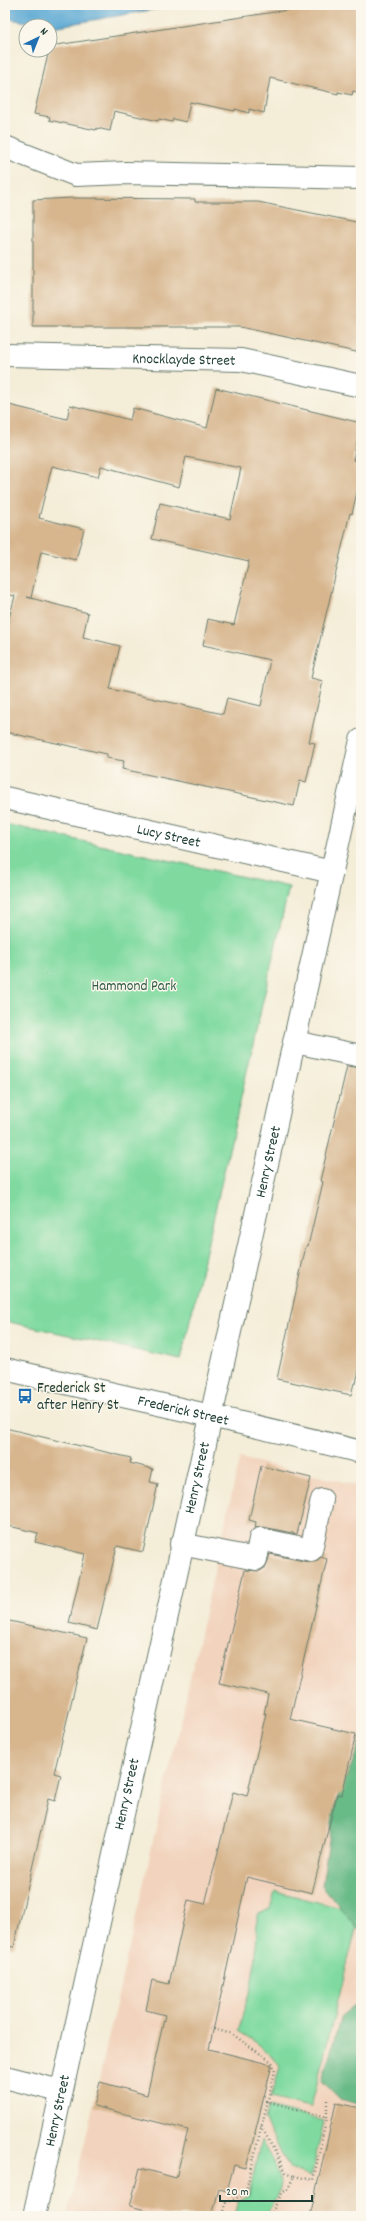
<svg xmlns="http://www.w3.org/2000/svg" width="366" height="2221" viewBox="0 0 366 2221" font-family="Dekko,sans-serif">
<style>
.built{fill:#f2d4be}
.green{fill:#80daa0;stroke:#508c6a}
.forest{fill:#68ba86;stroke:#447c5d}
.water{fill:#5ba9d4;stroke:#3d7384}
.building{fill:#d7b68e;fill-rule:evenodd}
.lines{fill:none;stroke-linecap:round;stroke-linejoin:round}
.minor-casing{stroke:#6a7b6d;stroke-width:24}
.major-casing{stroke:#6a7b6d;stroke-width:24}
.path{stroke:#6a7b6d;stroke-width:2.5;stroke-dasharray:1 3;stroke-linecap:butt}
.minor{stroke:#fff;stroke-width:22}
.major{stroke:#fff;stroke-width:22}
.labels{text-anchor:middle;stroke-width:3;stroke-linejoin:round;paint-order:stroke}
.street-label{font-size:15px;fill:#1f3d34;stroke:#fbf7ec}
.park-label{font-size:15px;fill:#325c4a;stroke:#fbf7ec}
.poi-label{font-size:15px;fill:#1f3d34;stroke:#fbf7ec;text-anchor:start}
</style>
<rect width="100%" height="100%" fill="#fbf7ec"/>
<filter id="ink" filterUnits="userSpaceOnUse"><feTurbulence type="fractalNoise" baseFrequency=".025" numOctaves="2"/><feDisplacementMap in="SourceGraphic" scale="8" xChannelSelector="R" yChannelSelector="G"/><feConvolveMatrix kernelMatrix="1 2 1 2 8 2 1 2 1" color-interpolation-filters="sRGB"/></filter>
<filter id="wash" filterUnits="userSpaceOnUse"><feTurbulence type="fractalNoise" baseFrequency=".012" numOctaves="4" result="noise"/><feDisplacementMap in="SourceGraphic" scale="16" xChannelSelector="R" yChannelSelector="G"/><feGaussianBlur stdDeviation="0.9" result="paint"/><feColorMatrix in="noise" values="0 0 0 0 0 0 0 0 0 0 0 0 0 0 0 0 0 1.4 0 .05"/><feComposite in="paint" operator="in"/></filter>
<g filter="url(#wash)">
<rect width="100%" height="100%" fill="#f4edd8"/>
<path class="built" d="M240,1458L361,1486V2216H68Z"/>
<g class="green">
<path d="M5,824L289,887L181,1360L5,1321Z"/>
<path d="M275,1891L360,1913L311,2107L270,2098L280,2067C272,2052 253,2040 238,2031L251,1986L256,1956L257,1915L270,1909Z"/>
<path d="M268,2107L324,2121L311,2177L290,2169L264,2120Z"/>
<path d="M261,2140C280,2176 290,2179 265,2216H234L238,2201L249,2195Z"/>
</g>
<g class="forest">
<path d="M361,1741V1933L322,1885L334,1809Z"/>
<path d="M361,2000V2105L340,2099L322,2081L341,2016Z"/>
</g>
<path class="water" d="M5,5H180L53,27L5,18Z"/>
<g id="blocks">
<g class="building">
<path d="M321,5H361V93L353,91L352,95L338,92V94L270,78L264,113L249,109V113L235,109V111L190,102L186,122L173,119L172,122L159,119L158,121L114,111L110,131L97,128L96,130L63,123L49,120L50,117L34,114L50,46Z"/>
<path d="M73,198L195,199V202H258L361,223V353L240,327H33V200Z"/>
<path d="M216,388L361,423L353,460L361,462V474L352,514L350,513L311,678L323,681L309,742L315,743L306,782L300,780L294,806L122,769L124,761L107,758V754L5,732V633L15,596L5,594V424L9,405L67,419L70,405L130,420L133,408L207,428ZM186,457L241,468L230,519L160,503L152,539L249,561L234,625L208,619L203,645L270,660L261,706L227,698L223,714L110,689L120,646L83,637L88,613L27,597L31,598L41,552L76,560L84,529L39,518L52,466L98,477L101,466L179,487Z"/>
<path d="M347,1066L361,1068V1361L356,1383H354L351,1395L277,1379L306,1246H308L323,1182L320,1181Z"/>
<path d="M5,1428L131,1458L130,1463L153,1469L150,1482L158,1484L143,1552L117,1546L97,1630L69,1623L85,1554L35,1542L38,1533L5,1525Z"/>
<path d="M261,1466L311,1478L297,1534L263,1527L255,1528L256,1522L249,1520Z"/>
<path d="M270,1554L308,1562H315L321,1557L327,1559L290,1719L356,1734L342,1795L337,1794L312,1893L247,1877L209,2049L272,2065L246,2168L234,2165L227,2191L219,2189L212,2216H169L130,2206L140,2168L176,2178L188,2130L94,2106L100,2082L147,2095L165,2015L146,2010L152,1980L169,1984L188,1900L205,1904L233,1792L247,1796L266,1713L264,1714L268,1694L219,1683L245,1570L260,1571L266,1567Z"/>
<path d="M5,1620L87,1638L54,1773L61,1775L55,1801L48,1799L14,1947L5,1946Z"/>
<path d="M336,2103L361,2108V2216H310Z"/>
</g>
</g>
</g>
<g filter="url(#ink)">
<use href="#blocks" fill-opacity="0" stroke="#6a7b6d" stroke-width="1"/>
<g class="lines">
<defs>
<g id="minor">
<path d="M5,147L76,175L126,173L361,178"/>
<path id="s1" d="M5,355L241,360L361,386"/>
<path id="s2" d="M5,798L332,872"/>
<path d="M295,1042L361,1056"/>
<path d="M181,1544L256,1559L260,1539L311,1550L322,1500"/>
<path d="M5,2077L60,2091"/>
<path id="s3" d="M34,2216C139,1723 253,1232 361,740"/>
</g>
<g id="major">
<path id="s4" d="M5,1369C124,1397 243,1422 361,1452"/>
</g>
</defs>
<use href="#minor" class="minor-casing"/>
<use href="#major" class="major-casing"/>
<g class="path">
<path d="M210,2028L232,2034L272,2062L275,2071L245,2194L226,2203L223,2216"/>
<path d="M266,2101L327,2117"/>
<path d="M261,2126L287,2174L294,2176L288,2189L282,2193L270,2216"/>
<path d="M294,2176L313,2180L327,2117V2100"/>
</g>
<use href="#minor" class="minor"/>
<use href="#major" class="major"/>
</g>
</g>
<defs>
<symbol id="bus-bare" viewBox="-9 -9 18 18"><path d="M-5-6H5V4H4V6H2V4H-2V6H-4V4H-5ZM-3.5-4V0h7V-4ZM-3.5 1.2v1.5H-2V1.2ZM2 1.2v1.5H3.5V1.2Z" fill="#1f6fb2" stroke="#fbf7ec" stroke-width="2.5" paint-order="stroke"/></symbol>
</defs>
<g fill-rule="evenodd">
<use href="#bus-bare" x="14" y="1385" width="22" height="22"/>
</g>
<g class="labels">
<g class="street-label">
<text dy="5" stroke="none"><textPath href="#s1" startOffset="179">Knocklayde Street</textPath></text>
<text dy="5" stroke="none"><textPath href="#s2" startOffset="168">Lucy Street</textPath></text>
<text dy="5" stroke="none"><textPath href="#s3" startOffset="1080">Henry Street</textPath></text>
<text dy="5" stroke="none"><textPath href="#s4" startOffset="183">Frederick Street</textPath></text>
<text dy="5" stroke="none"><textPath href="#s3" startOffset="756">Henry Street</textPath></text>
<text dy="5" stroke="none"><textPath href="#s3" startOffset="432">Henry Street</textPath></text>
<text dy="5" stroke="none"><textPath href="#s3" startOffset="108">Henry Street</textPath></text>
</g>
<g class="park-label">
<text x="134" y="990">Hammond Park</text>
</g>
<g class="poi-label">
<text x="37" y="1392">Frederick St<tspan x="37" dy="17">after Henry St</tspan></text>
</g>
</g>
<rect width="366" height="2221" fill="none" stroke="#fbf7ec" stroke-width="20"/>
<g transform="translate(38 38) rotate(43)"><circle r="19" fill="#fbf7ec" stroke="#a3ada2"/>
<path d="M0-3L7 15L0 10L-7 15Z" fill="#1f6fb2"/>
<text y="-6" font-size="11" font-weight="bold" text-anchor="middle" fill="#1f3d34">N</text>
</g>
<path d="M220 2195v6h92v-6" fill="none" stroke="#1f3d34" stroke-width="2"/>
<text x="226" y="2195" font-size="12" fill="#1f3d34" stroke="#fbf7ec" stroke-width="3" paint-order="stroke">20 m</text>
</svg>
